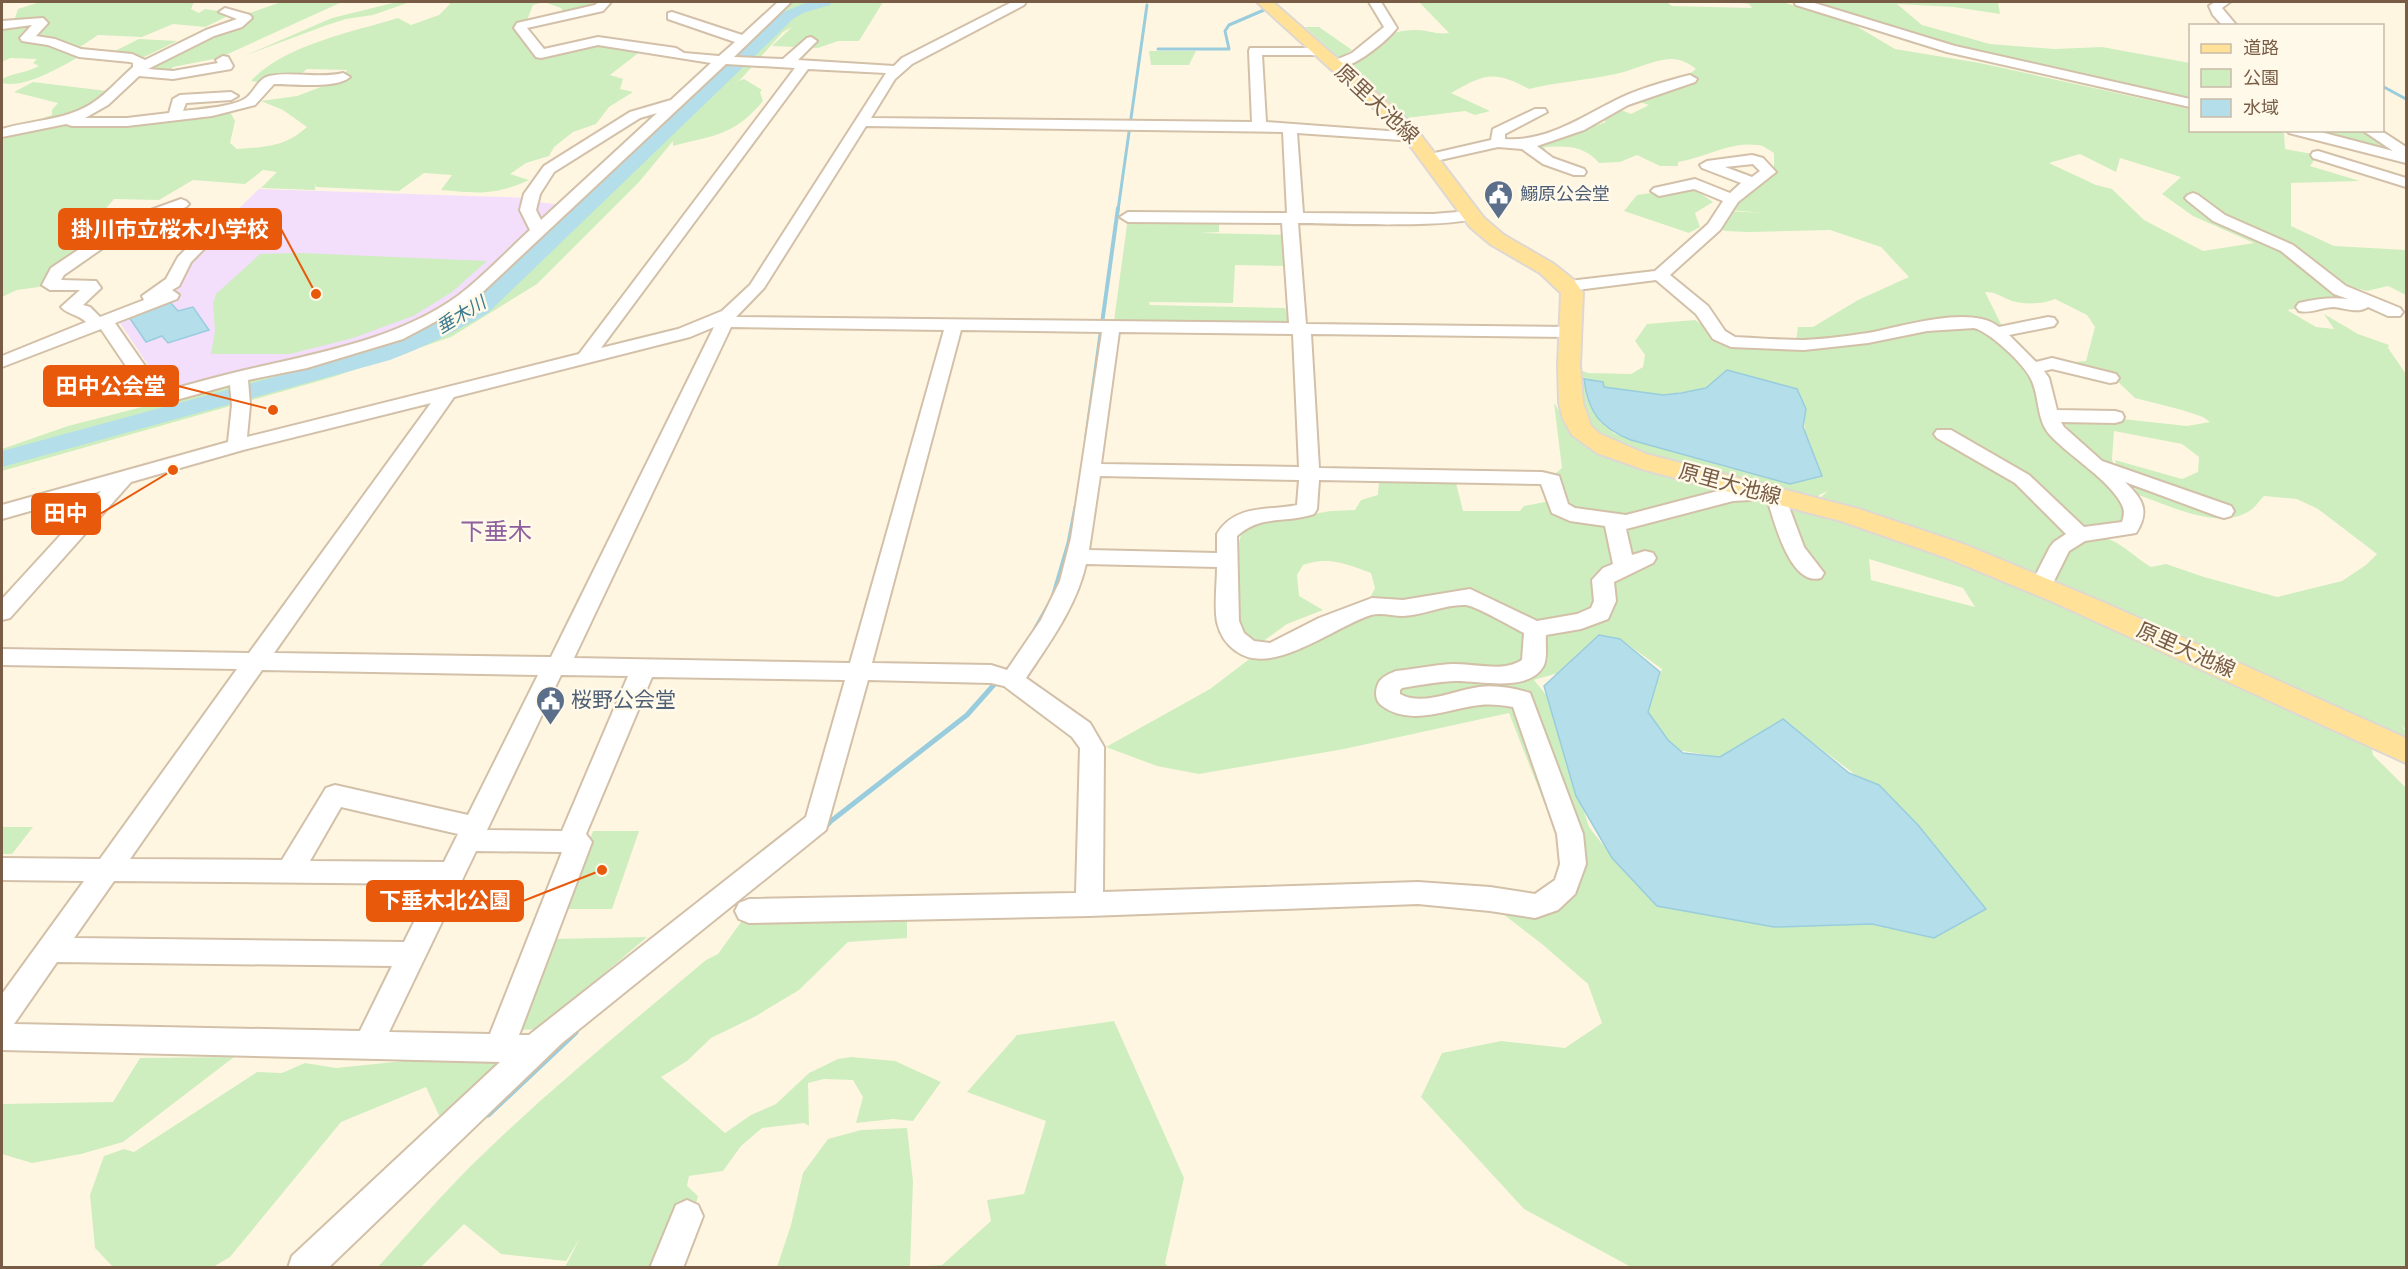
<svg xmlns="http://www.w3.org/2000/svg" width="2408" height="1269" viewBox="0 0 2408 1269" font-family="Arial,'Noto Sans JP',sans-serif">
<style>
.education{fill:#f3defb}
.green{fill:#ceeebf;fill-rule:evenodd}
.water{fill:#b4deea;stroke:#99cddd;stroke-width:1.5}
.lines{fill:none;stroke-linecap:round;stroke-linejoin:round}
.stream-far3{stroke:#99cddd;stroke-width:3}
.stream-far2{stroke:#99cddd;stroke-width:4}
.stream-far1{stroke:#99cddd;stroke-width:5}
.stream{stroke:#99cddd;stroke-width:7}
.river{fill:#b4deea;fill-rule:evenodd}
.minor-casing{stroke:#d3c0a9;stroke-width:4}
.major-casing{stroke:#dfd8d2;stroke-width:4}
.minor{fill:#fff;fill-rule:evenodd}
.major{fill:#ffe298;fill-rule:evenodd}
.labels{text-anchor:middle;stroke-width:5;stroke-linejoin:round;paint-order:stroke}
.far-service-label{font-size:18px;fill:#4e5e75;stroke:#fff9ea;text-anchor:start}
.far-water-label{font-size:18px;font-style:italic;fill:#3c7a8f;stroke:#fff9ea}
.street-label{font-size:21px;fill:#795c45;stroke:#fff9ea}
.service-label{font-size:21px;fill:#4e5e75;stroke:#fff9ea;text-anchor:start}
.quarter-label{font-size:24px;fill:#8e609d;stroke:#fff9ea}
.leader{fill:none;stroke:#e8590c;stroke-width:2}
.callout-dot{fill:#e8590c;stroke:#fff9ea;stroke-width:2}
.callout{fill:#e8590c;stroke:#e8590c;stroke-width:2}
.callout-label{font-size:22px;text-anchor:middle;font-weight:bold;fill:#fff}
</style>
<rect width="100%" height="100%" fill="#fff6e2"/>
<path class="education" d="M259,189L531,198L530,201L562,205L454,301L406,327L361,342L228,374L166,392L116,317L167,290L185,260Z"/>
<g class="green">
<path d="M40,2H194L191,9L199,13L205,9L225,12L228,16L205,27L173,24L142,37L98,35L68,55L76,53L83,55C61,66 26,89 2,83V79C14,72 24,74 39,66L33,63L37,59L10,58L2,62V25L13,24L18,9Z"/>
<path d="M281,2H342L219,58L173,67L169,74L141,69L250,13Z"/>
<path d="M397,2H410L373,15L346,19L327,25L244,56L332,18Z"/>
<path d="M448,2H599L595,6L563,12L561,8L544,2L533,5L527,20L516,26L549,54L598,38L641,51L610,75L623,79L620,89L633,92L609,107L596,124L573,132L554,147L549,156L526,163L510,174L529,180C494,196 477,193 441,190L452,175L424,173L399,191L316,187V182L315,190L261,188L277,172L263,170L245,184L193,180L159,200L114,199L96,220L115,221L113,229L87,224L86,225L117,231L46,286L17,290L2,297V137L6,134L48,125L137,123L202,118L229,110L235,121L230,143L237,149C265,147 285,147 307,127L283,110L261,101L297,96L342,79L347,70L307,69L296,78L266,83L251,81C283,45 353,32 398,18L411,25L439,15L450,4Z"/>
<path d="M789,2H883L859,41H838L818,48L772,46L792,27L783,32L740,80L733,83L744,79L762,90L760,92L763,101C734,136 714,135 673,146V141L639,182L537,284L451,337L333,377L2,471V449L68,426L387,344L456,304Z"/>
<path d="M1419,2H1667L1672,6L1752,8L1749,4L1736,2H1782L1846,20L1895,49L1980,63L2190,109V130H2275L2284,133L2285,149L2318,155L2310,166L2360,181L2291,183V226L2334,246L2406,250V295L2388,286L2367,291L2332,282L2376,309L2338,302L2287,310L2316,327L2334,329L2324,314L2358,334L2389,345L2388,348L2406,374V730L2401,725L2406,732V742L2269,683L1821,502V497L1828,491L1819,495L1817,503L1647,461L1582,430L1580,370L1588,373L1631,374L1643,367L1645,355L1635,341L1647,324L1695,320L1730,343L1796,341L1798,327H1813L1858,300L1909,277L1881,247L1830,230L1749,232L1725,231L1721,229L1729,211L1764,213L1730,210L1732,199L1769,174L1774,167V153C1769,150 1763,145 1757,145C1731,141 1704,158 1678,162V166H1660L1637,155L1620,162L1599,163C1584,145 1565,146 1544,147L1548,154L1544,156L1530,147L1606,122L1598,116L1614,107L1631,114L1649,105L1631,99L1673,86L1696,69C1689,63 1680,59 1671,59C1651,60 1635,70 1616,74C1587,80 1558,82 1529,89C1494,70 1485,74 1451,93L1490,111L1475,115L1465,111L1406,118L1342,67C1368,47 1382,30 1416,30C1428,30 1437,35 1449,33ZM2080,154L2116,172L2120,158L2181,177L2162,194L2193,216L2254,243L2203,251L2144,220L2112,189L2096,185L2049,163ZM1985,292C1996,292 2002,297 2012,301C2024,305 2044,304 2055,299L2087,315L2095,327L2086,361L2065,363L2116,380L2135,398L2182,410L2203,417L2210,422L2187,426L2085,415L2065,424L2100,465L2132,492L2129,481L2132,480L2136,494C2168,505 2220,532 2251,510C2256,506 2260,500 2264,496L2297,499L2318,509L2377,554L2366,565L2342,581L2277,597L2204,577L2166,564L2151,567C2119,547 2109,524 2069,548L2065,525L2107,531L2124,524L2126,502L2083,461L2018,358ZM1733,379L1804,419L1805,433L1822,476L1733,469L1615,434L1600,422L1604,387L1663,395L1697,390ZM2114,431L2182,444L2199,457L2198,472L2182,479L2115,460L2118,471L2115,470L2112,459Z"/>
<path d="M1813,2H1998L2000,14L1954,7L1897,4L1922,25L1990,44L2054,49L2102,47L2190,63V100L2011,60L1899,31Z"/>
<path d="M1305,27H1319L1352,50L1339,58Z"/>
<path d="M139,39L177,41L138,60L109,54Z"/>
<path d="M1149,51H1196L1189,65H1151Z"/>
<path d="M33,82L115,92L77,116L8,130L52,115V110L58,103L14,92Z"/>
<path d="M2354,130L2366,133L2402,154L2309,131Z"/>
<path d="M1678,189L1697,191L1713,202L1695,213L1700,227L1689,233L1624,211L1637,195Z"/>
<path d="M1128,217L1219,219V232L1200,233L1291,235L1288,266L1235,265L1233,303L1149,302L1150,305L1285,308L1291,324L1114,321Z"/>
<path d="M301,253L487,261L452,292L413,316L353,338L290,354H211L215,331L213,304L216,294L260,254Z"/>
<path d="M1554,403L1565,420L1628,464L1851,515L2058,604L2371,744L2373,755L2406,788V1267H1631L1524,1209L1421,1097L1442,1053L1501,1041L1565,1048L1602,1023L1588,984L1542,944L1490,904L1544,915L1567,861L1509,713L1344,749L1199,774L1157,766L1106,747L1210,689L1277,638L1369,600L1375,588L1371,573C1347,564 1328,556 1303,565L1297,575L1299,596L1323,610L1287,624L1258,645L1242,636L1237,618L1239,593L1235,560L1241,535L1251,524L1331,511L1355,510L1361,500L1378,495L1379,480L1455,479L1463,511H1520L1524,506L1550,501L1545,482L1562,468ZM1869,559L1963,588L1975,607L1871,580ZM1532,631H1542L1533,679L1519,667ZM1599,635L1620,639L1662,669L1648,712L1671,749L1720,757L1783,720L1857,776L1879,785L1934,938L1872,924L1774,927L1657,906L1621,868L1589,827L1547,696L1534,680L1558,673Z"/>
<path d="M2,827H33L12,854H2Z"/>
<path d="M593,831H639L612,909H564Z"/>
<path d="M856,908L907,920V938L848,942L799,990L756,1016L711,1038L687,1061L661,1077L725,1133L751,1115L776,1104L809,1073L838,1059L851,1057L895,1061L941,1082L913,1121L893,1119L856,1123L863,1097L853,1080L824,1079L808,1083L809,1126L804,1123L762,1128L741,1146L723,1171L689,1176L687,1186L698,1196L682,1253V1267H565L580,1238L566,1261L501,1254L464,1224L421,1267L377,1268C405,1237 432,1206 460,1177C537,1099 622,1031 706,960L718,954L749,911Z"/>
<path d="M647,937L539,1029L521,1030L552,939Z"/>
<path d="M1114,1021L1184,1178L1165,1263L1168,1267H777L791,1225L803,1173L828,1139L861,1130L907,1128L913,1181L910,1267L942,1265L991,1221L987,1200L1024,1194L1046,1121L967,1092L1017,1035Z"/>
<path d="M517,1056L444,1126L426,1087L341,1122L230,1257L213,1267H113L95,1248L90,1195L104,1156L124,1149L134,1152L257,1072L282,1073L305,1063L336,1068L414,1060Z"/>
<path d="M234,1057L123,1142L81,1154L32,1163L2,1154V1104L113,1102L140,1058Z"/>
</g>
<g class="water">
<path d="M170,302L178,311L193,307L209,330L168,343L162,336L146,342L129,317Z"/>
<path d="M1727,370L1797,389L1806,409L1803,427L1822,476L1790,484L1631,440C1600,428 1588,412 1584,379L1603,382L1604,387L1663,395L1681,393L1706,388Z"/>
<path d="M1599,635L1620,639L1660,672L1648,712L1668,740L1683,753L1720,757L1783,719L1849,773L1879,785L1918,825L1986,909L1934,938L1872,924L1774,927L1657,906L1612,858L1576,796L1544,686Z"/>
</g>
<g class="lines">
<g class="stream-far3">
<path d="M1158,49H1229L1225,31L1229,25L1264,10"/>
<path d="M2382,86L2406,99"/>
<path d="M1118,210L1147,5"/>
</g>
<path class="stream-far2" d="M1086,439L1118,208"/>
<g class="stream-far1">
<path d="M1054,594L1069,543L1076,507"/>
<path d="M1036,628L1049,605"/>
<path d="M826,825L967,715L999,679"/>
</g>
<g class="stream">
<path d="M823,827L828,823"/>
<path d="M488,1114L575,1032"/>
</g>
<path class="river" d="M808,2H832L830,5L803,13L793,19L488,313C457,331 424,347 390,360L2,467V451L374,350L424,329L472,303L781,13Z"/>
<defs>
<g id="minor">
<path d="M599,2H611L603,11L527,28L544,49L598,37L676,48L684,53L719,56L735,42L668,19V13L672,12L742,35L778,2H791L734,57L783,59L807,38L811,37L817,41L798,60L894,66L902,58L1012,2H1026L1024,5L912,64L895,79L871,118L1252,122L1249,51L1250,48H1325L1326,51L1320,55H1262L1266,122L1415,133L1422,137L1415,141L1297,133L1303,213L1433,214L1470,211L1478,216C1467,229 1323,223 1298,223L1306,324L1572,327L1578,328L1581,332L1578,336L1572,337L1311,334L1319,468L1542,472L1559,476L1568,504L1575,508L1626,515L1733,487H1763L1772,491H1783L1804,547L1824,573L1821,578C1790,587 1774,520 1767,499L1733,501L1626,529L1632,555L1645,551L1653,553L1656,558L1653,563L1614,582L1616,601L1608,619L1581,629L1546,635C1545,644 1548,659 1543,667C1527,693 1478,680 1454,681C1436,682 1419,685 1402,688L1400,690V694C1422,707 1455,690 1479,687C1495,685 1514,688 1530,693L1583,834L1586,864L1575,894L1558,910L1535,918L1490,911L1418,904L1089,916L749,923L739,919L735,911L739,903L749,899L1076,893L1080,748L1072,737L1004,686L991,683L868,680L826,830L562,1043L328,1268H288L292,1256L500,1062L2,1050V994L84,881L2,880V858L100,859L237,669L2,665V649L249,653L431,403L243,450L131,482L10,618L2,620V599L101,491L2,519V505L228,442L232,405L230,385L158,405L151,403L101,329L2,367V356L86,322C79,315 65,313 61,307L80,290H50L42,285L51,268L111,228L137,215L181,199L186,201L189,204L186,207L149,221L123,234L64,275L61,280L96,281L101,288L83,305L90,307L100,317L144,300L142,296L166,279L178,257L202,233H214L216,236L214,239L191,262L179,286L172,290L179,295L177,299L115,323L163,392C187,385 212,378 237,372C312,354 396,341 459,295C484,276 507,251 530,230L520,210L524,194L544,166L630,112L671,100L711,63L598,45L541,58L536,57L514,28L517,23L595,5ZM726,64L795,68L579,354L247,437L250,405L248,380L307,368L403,339L472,302ZM808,69L886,73L750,285L722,311L678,329L601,348ZM657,113L541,220L536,210L540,194L554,172L640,118ZM866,126L1283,132L1287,213L1128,212L1120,217L1128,222L1282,223L1289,323L736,317L764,288ZM714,327L551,657L274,653L454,397L690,337ZM731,327L944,330L850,663L574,658ZM961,330L1102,332L1071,538L1060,581L1041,620L1007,670L991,665L872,663ZM1119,332L1293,334L1299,467L1101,464ZM1100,476L1299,480L1297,505C1268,511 1235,504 1217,534V553L1089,550ZM1319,480L1541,484L1552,513L1570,521L1605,526L1613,564L1603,568L1592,580L1594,601L1591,608L1577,614L1537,621L1470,589L1403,600L1372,598L1319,618L1270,643L1254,641L1244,633L1239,621L1237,536C1261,514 1285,524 1314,514L1317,509ZM1086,564L1217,567C1217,584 1214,605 1217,622C1220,635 1226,644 1236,651C1272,678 1335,626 1371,615C1381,612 1393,616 1403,616C1424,615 1445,604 1466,605C1476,606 1512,627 1524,633L1522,660C1502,673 1475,663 1452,664C1433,665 1415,669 1396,671C1389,674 1381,677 1378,684C1375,691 1375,700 1381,705C1410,728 1449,708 1480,705C1491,704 1502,705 1513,707L1557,834L1560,864L1555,880L1535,894L1490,887L1418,882L1103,892L1104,747L1090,723L1026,678C1050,642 1076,607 1086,564ZM262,670L538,675L468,815L335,785L326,788L282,860L130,859ZM561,675L628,676L562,831L487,830ZM652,677L845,680L806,817L529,1035H519L592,842L586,834ZM341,807L458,834L444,862L310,861ZM476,851L562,852L490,1034L389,1032ZM114,881L433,884L404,942L74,938ZM57,962L392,966L360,1031L14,1024Z"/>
<path d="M1369,2H1381L1397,28C1386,42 1350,72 1331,68L1329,65L1331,62L1352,53L1384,27Z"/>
<path d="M1794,2H1811L1955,46L2190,99V107L1947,52L1796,5Z"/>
<path d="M2215,2H2230L2222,8L2237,26H2223L2213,15L2209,6Z"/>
<path d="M225,8L250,15L252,18L242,27L214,36L148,69L173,71L218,63L216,60L223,56L228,57L233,66L231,69L173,79L139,76L108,105L85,118H127L169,113L173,99L180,95L231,92L238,96L231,100L186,103L183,111C199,109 234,107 246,98C255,91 258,79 269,76C293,71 319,79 343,73L350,77C337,89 292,84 274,84L255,105L212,116L127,126H72L66,124L2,137V129C31,120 64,121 91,104C107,94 119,79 133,67V63L130,62L79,57L48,45L22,41L20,38L32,25L2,29V21L43,18L48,23L36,36L55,39L81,49L132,54L145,60L206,30L237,19L219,12Z"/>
<path d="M1690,75L1697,79L1695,82L1628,105L1584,130L1537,146L1553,158L1584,169L1586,172L1584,175H1574L1543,164L1522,149L1498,147L1431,162L1424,158L1426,155L1491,140L1493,129L1535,109H1545L1547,112L1505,134V139C1546,142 1580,118 1616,100C1638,89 1666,81 1690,75Z"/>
<path d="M2287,130H2313L2393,151L2362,130H2380L2406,147V163L2289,133Z"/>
<path d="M2318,151L2406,178V187L2313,158L2311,155L2313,152Z"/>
<path d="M1752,155L1763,158L1776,172L1738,202L1720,230L1670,275L1708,306L1725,331L1735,337C1758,338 1781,340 1804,340C1825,339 1848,336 1868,333C1901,327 1971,304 1999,327L2048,317L2054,318L2057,322L2054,326L2009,335L2036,362L2052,358L2116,374L2119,378L2116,382L2110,383L2052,369L2044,371L2049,378L2057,410L2115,411L2122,413L2124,417L2122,421L2115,423L2061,422L2064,427L2102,461L2231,506L2234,511L2231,516L2224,518L2217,516L2125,482C2143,499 2150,511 2136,533L2085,541L2069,551L2049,591L2041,594L2033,591L2030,586L2050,547L2054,542L2066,534L2015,483L1937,438L1934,434L1937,430H1951L2029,475L2084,527L2122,522C2124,516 2125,511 2122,505C2111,481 2069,456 2050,435C2036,419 2040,397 2031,379C2024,364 1990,332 1974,328L1927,331L1868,343L1804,350L1731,347L1713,339L1696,314L1656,280L1569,291L1563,290L1561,286L1563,282L1569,281L1655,271L1708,224L1723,201L1694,189L1659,196L1651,191L1654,188L1695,179L1730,193L1741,183L1702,168L1700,165L1707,161ZM1753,164L1760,171L1752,177L1725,167Z"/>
<path d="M2193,193L2198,195L2225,215L2293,245L2346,286L2400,308L2403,312L2400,316H2388L2368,307C2358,314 2345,308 2334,307C2322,307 2311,314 2299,311L2296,307L2299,303C2316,299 2331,297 2348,299L2334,294L2281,251L2213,221L2188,201L2185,198L2188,195Z"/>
<path d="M687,1200L698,1205L703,1216L683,1268H650L676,1205Z"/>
</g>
<path id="major" d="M1257,2H1273L1413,125L1484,218L1504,235L1554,264L1574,280L1583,293L1580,365L1583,403L1591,426L1600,434L1646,454L1859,509L1966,545L2105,603L2406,738V763L2051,601L1947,558L1841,521L1645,470L1597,453L1572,435L1563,419L1559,403L1558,365L1561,293L1540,273L1490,244L1470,227L1400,132Z"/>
</defs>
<use href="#minor" class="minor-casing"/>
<use href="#major" class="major-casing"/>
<use href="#minor" class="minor"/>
<use href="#major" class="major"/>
</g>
<defs>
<symbol id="civic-pin" viewBox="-11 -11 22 30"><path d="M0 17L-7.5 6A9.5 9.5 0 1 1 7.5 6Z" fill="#5c6f8a" stroke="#fff9ea"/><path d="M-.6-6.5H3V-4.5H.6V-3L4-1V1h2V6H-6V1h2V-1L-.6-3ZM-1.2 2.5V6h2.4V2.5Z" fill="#fff"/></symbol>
</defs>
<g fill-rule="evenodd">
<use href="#civic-pin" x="1482" y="178" width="33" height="45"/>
<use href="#civic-pin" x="534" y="684" width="33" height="45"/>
</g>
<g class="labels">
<g class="far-service-label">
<text x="1520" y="200">鰯原公会堂</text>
</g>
<g class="far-water-label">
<text transform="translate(461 315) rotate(-31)" y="6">垂木川</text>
</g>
<g class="street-label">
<text transform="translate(1377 104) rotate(43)" y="7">原里大池線</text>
<text transform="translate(1730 484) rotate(15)" y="7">原里大池線</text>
<text transform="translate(2186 650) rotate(24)" y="7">原里大池線</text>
</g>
<g class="service-label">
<text x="571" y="707">桜野公会堂</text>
</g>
<g class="quarter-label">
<text x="496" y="540">下垂木</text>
</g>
</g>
<path class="leader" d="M316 294L281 229M273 410L178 386M173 470L100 514M602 870L523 901"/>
<g class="callout-dot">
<circle cx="316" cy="294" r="6"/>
<circle cx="273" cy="410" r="6"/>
<circle cx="173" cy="470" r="6"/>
<circle cx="602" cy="870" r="6"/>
</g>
<g class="callout">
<rect x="59" y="209" width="222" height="40" rx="6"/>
<rect x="44" y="366" width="134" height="40" rx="6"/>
<rect x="32" y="494" width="68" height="40" rx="6"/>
<rect x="367" y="881" width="156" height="40" rx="6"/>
</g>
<g class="callout-label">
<text x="170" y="237">掛川市立桜木小学校</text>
<text x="111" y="394">田中公会堂</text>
<text x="66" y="521">田中</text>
<text x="445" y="908">下垂木北公園</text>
</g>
<rect width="2408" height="1269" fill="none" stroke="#795c45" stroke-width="6"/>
<rect x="2189" y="24" width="195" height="108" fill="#fff9ea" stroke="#c9baa8" stroke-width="1.5"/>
<rect x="2201" y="44" width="30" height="9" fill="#ffe298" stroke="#c9baa8" stroke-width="1.5"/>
<text x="2243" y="54" font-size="18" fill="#795c45">道路</text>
<rect x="2201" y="69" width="30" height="18" fill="#ceeebf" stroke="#c9baa8" stroke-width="1.5"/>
<text x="2243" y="84" font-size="18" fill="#795c45">公園</text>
<rect x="2201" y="99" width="30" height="18" fill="#b4deea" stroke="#c9baa8" stroke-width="1.5"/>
<text x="2243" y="114" font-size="18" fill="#795c45">水域</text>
</svg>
